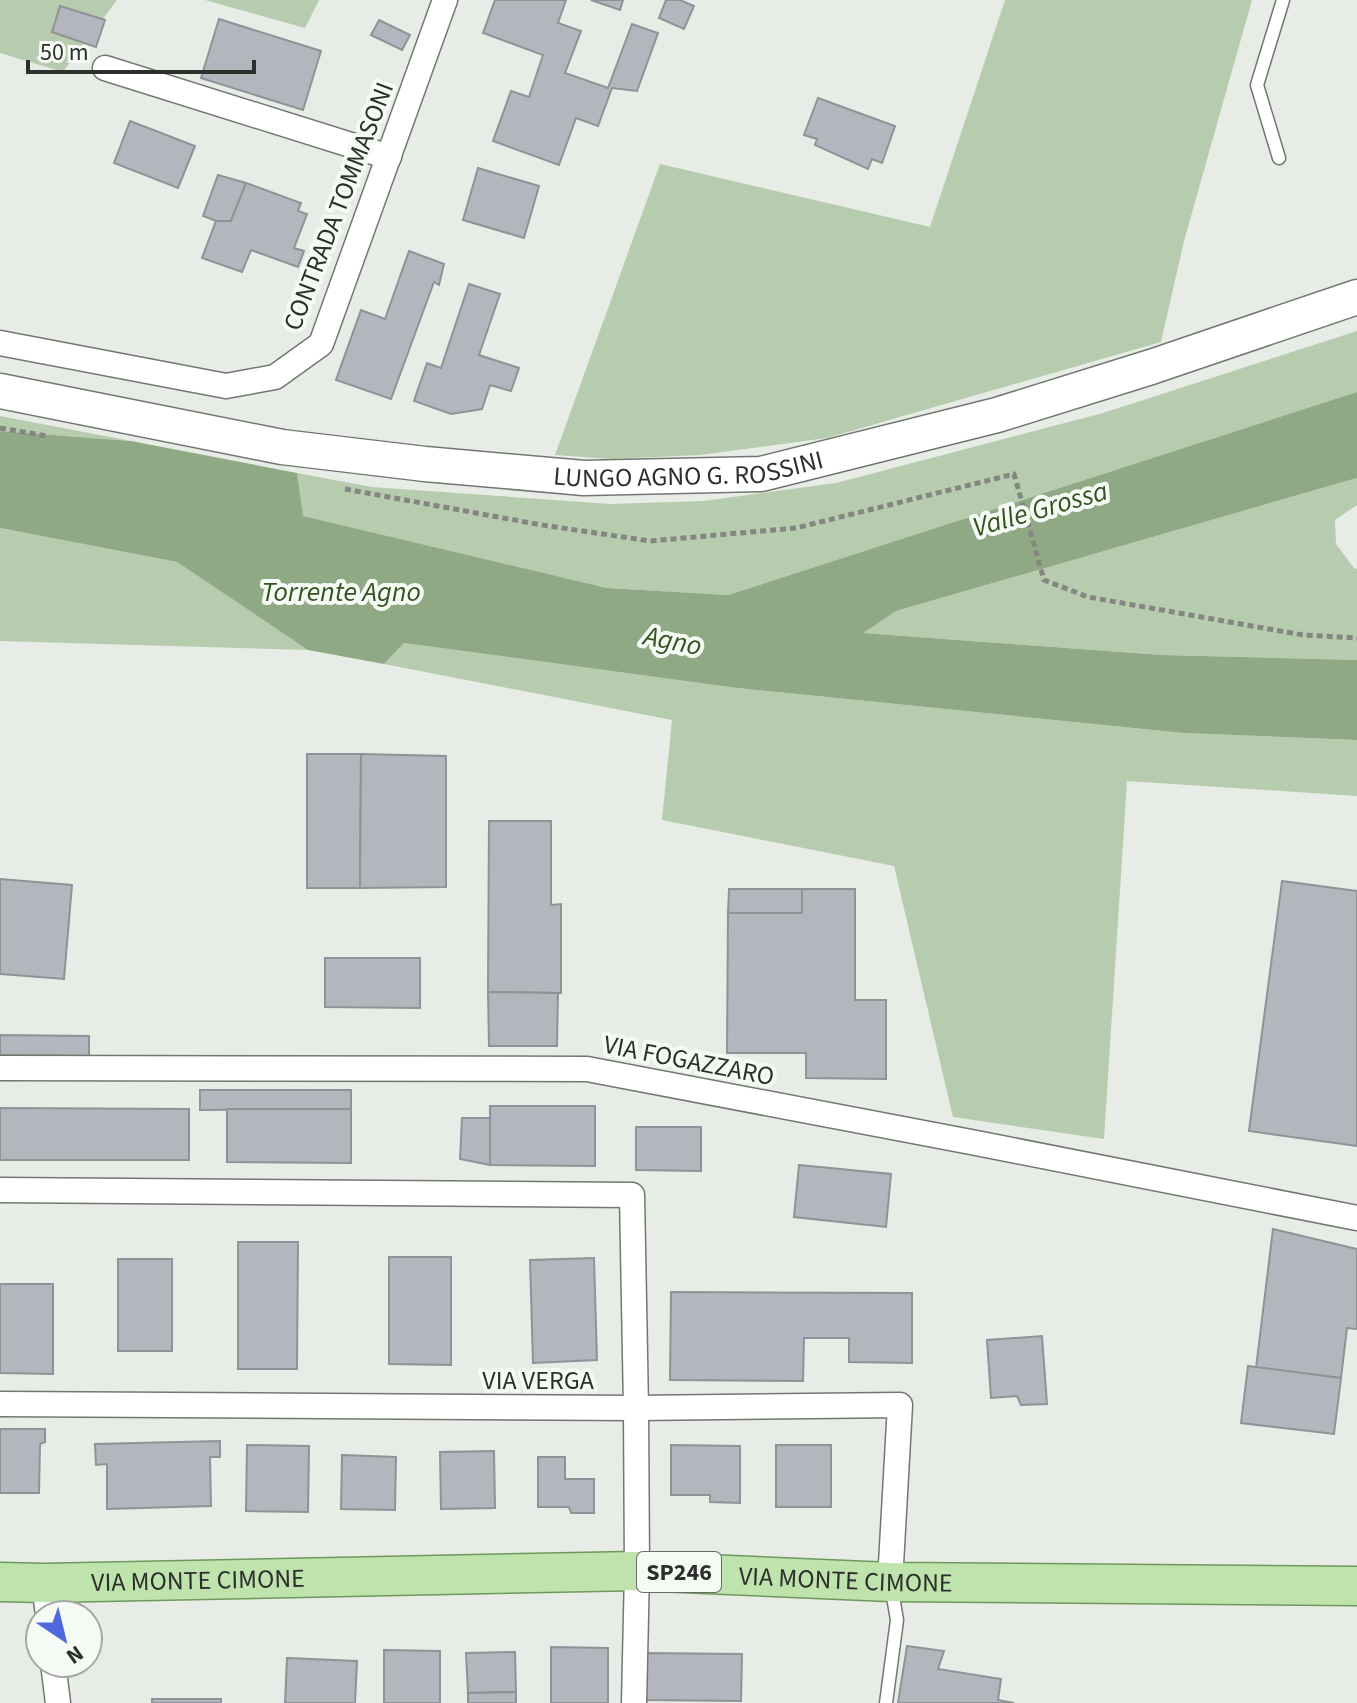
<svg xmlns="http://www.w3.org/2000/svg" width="1357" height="1703" viewBox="0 0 1357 1703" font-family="'Source Sans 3',sans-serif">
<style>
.green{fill:#b7ccae}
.water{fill:#90a985}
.building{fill:#b4b6bd;stroke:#8f9297;stroke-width:2}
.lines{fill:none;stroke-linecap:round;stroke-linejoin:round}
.lane-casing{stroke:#737772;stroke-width:15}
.street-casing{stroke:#737772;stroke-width:27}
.secondary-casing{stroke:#737772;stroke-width:37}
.primary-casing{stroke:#6f985b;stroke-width:41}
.path{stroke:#838681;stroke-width:5;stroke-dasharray:6 4;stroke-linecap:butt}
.lane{stroke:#fff;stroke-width:12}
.street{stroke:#fff;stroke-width:24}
.secondary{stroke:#fff;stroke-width:34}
.primary{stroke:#bee3ac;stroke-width:38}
.labels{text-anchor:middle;stroke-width:8;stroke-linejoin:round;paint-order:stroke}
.shield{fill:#f5faf4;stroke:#696c68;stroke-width:2}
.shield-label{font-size:24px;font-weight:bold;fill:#2d2f2c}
.street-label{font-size:26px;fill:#2d2f2c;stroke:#f5faf4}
.water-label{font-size:28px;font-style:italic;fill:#325420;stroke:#f5faf4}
</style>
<rect width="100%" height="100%" fill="#e8ece6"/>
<g class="green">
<path d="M0,0H117L63,72L0,53Z"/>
<path d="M205,0H319L305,28Z"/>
<path d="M1005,0H1252L1184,241L1161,342L827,438L700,455L611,459L555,455L660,164L930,227Z"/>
<path d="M1357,331V392L728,595L607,588L302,516L297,473L372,487L610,504L704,501L836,483L1103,413Z"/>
<path d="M0,416L131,441L0,431Z"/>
<path d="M1357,478V505L1335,520L1336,544L1354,568L1357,569V660L1162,655L861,633L896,611Z"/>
<path d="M0,528L177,562L308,650L0,641Z"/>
<path d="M404,643L737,688L1183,733L1357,740V796L1127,781L1104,1139L953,1117L894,866L662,820L672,720L384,664Z"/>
</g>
<path class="water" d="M1357,392V478L896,611L863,633L1162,655L1357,660V740L1183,733L737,688L404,643L384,664L308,650L177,562L0,528V431L131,441L297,473L303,516L607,588L728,595Z"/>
<g class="building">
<path d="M495,0H566L558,23L581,31L565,73L608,88L632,24L658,33L637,91L612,88L598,126L576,118L559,165L493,141L511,91L529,97L543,55L483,33Z"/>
<path d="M591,0H623L620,10Z"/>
<path d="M666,0H680L694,6L684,29L659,18Z"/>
<path d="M60,6L105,20L96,47L52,32Z"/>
<path d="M219,19L321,51L303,110L201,78Z"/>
<path d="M379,20L410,35L402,50L371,35Z"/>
<path d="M818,98L895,126L882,163L872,159L868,169L815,145L817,139L804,135Z"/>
<path d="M130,121L195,146L178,188L114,163Z"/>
<path d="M478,168L539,186L524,238L463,220Z"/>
<path d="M218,175L246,183L231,221H216L203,216Z"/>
<path d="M246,183L301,203L298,211L307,214L294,248L304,251L298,267L251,250L242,272L202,258L216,221H231Z"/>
<path d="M409,251L444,264L439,285L434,282L391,399L336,380L361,310L385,319Z"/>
<path d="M469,284L500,294L479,355L519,368L511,391L490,385L482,409L451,414L414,401L427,363L441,368Z"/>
<path d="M307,754H361L360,888H307Z"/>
<path d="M361,754L446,756V887L360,888Z"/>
<path d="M489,821H551V905L561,904V993L488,992Z"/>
<path d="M0,879L72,885L64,979L0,974Z"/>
<path d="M1282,881L1357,891V1146L1249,1131Z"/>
<path d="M729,889H802V913H728Z"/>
<path d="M802,889H855V1000H886V1079L806,1078V1053H727L728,913H802Z"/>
<path d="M325,958H420V1008L325,1007Z"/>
<path d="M488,992L558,993L557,1046H489Z"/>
<path d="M0,1035L89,1036V1056L0,1055Z"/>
<path d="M200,1090H351V1109L200,1110Z"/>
<path d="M490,1106H595V1166L490,1165Z"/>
<path d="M0,1108L189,1109V1160H0Z"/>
<path d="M227,1109H351V1163L227,1162Z"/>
<path d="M462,1118H490V1165L460,1159Z"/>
<path d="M636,1127H701V1171L636,1170Z"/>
<path d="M799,1165L891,1174L886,1227L794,1217Z"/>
<path d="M1273,1229L1357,1249V1329L1347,1328L1341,1378L1256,1368Z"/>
<path d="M238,1242H298L297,1369H238Z"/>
<path d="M389,1257H451V1365L389,1364Z"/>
<path d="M594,1258L597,1360L533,1363L530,1260Z"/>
<rect x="118" y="1259" width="54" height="92"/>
<path d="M0,1284H53V1374L0,1373Z"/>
<path d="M671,1292L912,1293V1363L849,1362V1338H804L803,1381L670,1380Z"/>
<path d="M1042,1336L1047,1404L1021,1405L1017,1396L991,1398L987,1340Z"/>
<path d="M1248,1366L1341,1378L1334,1434L1241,1423Z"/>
<path d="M0,1429H45V1442L40,1444L39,1493H0Z"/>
<path d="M220,1441V1457H210L211,1506L107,1509V1464L96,1465L95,1444Z"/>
<path d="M247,1445L309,1446L308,1512L246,1511Z"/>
<path d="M671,1445L740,1446V1503L710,1502V1495H671Z"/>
<rect x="776" y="1445" width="55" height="62"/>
<path d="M494,1451L495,1508L441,1509L440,1452Z"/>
<path d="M342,1455L396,1457L395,1510L341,1509Z"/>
<path d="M538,1457H565V1479H594V1513H571L569,1507H538Z"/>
<path d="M907,1646L944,1651L938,1669L1001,1679L998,1700L1014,1703H898Z"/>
<path d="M551,1647L608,1648V1703H551Z"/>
<path d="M384,1650L440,1651V1703H384Z"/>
<path d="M515,1652L516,1692L468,1693L466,1653Z"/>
<path d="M643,1653L742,1654L741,1701L642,1700Z"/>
<path d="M287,1658L357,1661L355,1703H285Z"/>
<path d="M516,1692V1703H468V1693Z"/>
<rect x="152" y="1699" width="69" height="4"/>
</g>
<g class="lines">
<defs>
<g id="lane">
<path d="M1279,158L1257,85L1283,0"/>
<path d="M886,1703L897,1620L891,1585"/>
</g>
<g id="street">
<path d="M105,68L389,157"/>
<path d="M0,343L226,386L275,377L321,344L445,0"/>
<path d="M0,1068L587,1069L971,1142L1357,1218"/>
<path d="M0,1190L632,1195L636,1408L637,1571L634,1703"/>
<path d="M0,1404L636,1408L900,1405L890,1582"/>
<path d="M44,1583L48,1615"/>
<path d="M53,1663L58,1703"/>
</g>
<g id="secondary">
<path id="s1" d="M0,391L282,447L425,464L584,478L761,474L997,415L1151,367L1357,297"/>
</g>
<g id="primary">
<path id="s2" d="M0,1582L44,1583L637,1571L890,1582L1357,1586"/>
</g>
</defs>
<use href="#lane" class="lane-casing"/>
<use href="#street" class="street-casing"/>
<use href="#secondary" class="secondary-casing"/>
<use href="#primary" class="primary-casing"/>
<g class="path">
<path d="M0,428L47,436"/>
<path d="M345,489L542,525L650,541L796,528L1014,474L1044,580L1088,597L1303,635L1357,638"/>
</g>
<use href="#lane" class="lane"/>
<use href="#street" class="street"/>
<use href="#secondary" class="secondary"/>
<use href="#primary" class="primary"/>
</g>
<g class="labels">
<rect class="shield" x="637" y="1552" width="84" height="40" rx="6"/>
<g class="shield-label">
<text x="679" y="1580">SP246</text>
</g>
<g class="street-label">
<text transform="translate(338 206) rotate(-69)" y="9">CONTRADA TOMMASONI</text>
<text dy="9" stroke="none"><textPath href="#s1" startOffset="696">LUNGO AGNO G. ROSSINI</textPath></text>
<text transform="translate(689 1060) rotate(11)" y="9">VIA FOGAZZARO</text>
<text x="538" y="1389">VIA VERGA</text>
<text dy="9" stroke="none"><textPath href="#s2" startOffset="846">VIA MONTE CIMONE</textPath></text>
<text dy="9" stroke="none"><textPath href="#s2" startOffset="198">VIA MONTE CIMONE</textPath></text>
</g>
<g class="water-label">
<text transform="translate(1040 508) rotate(-16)" y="10">Valle Grossa</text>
<text x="341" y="601">Torrente Agno</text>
<text transform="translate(673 640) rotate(11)" y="10">Agno</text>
</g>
</g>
<g transform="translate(64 1639) rotate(145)"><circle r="38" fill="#f5faf4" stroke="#a5a9a4" stroke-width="2"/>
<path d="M0-6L14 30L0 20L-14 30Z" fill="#5068dd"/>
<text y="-12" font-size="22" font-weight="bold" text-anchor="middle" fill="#2d2f2c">N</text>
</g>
<path d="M28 60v12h226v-12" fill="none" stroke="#2d2f2c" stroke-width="4"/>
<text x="40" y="60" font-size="24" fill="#2d2f2c" stroke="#f5faf4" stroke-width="6" paint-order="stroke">50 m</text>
</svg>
